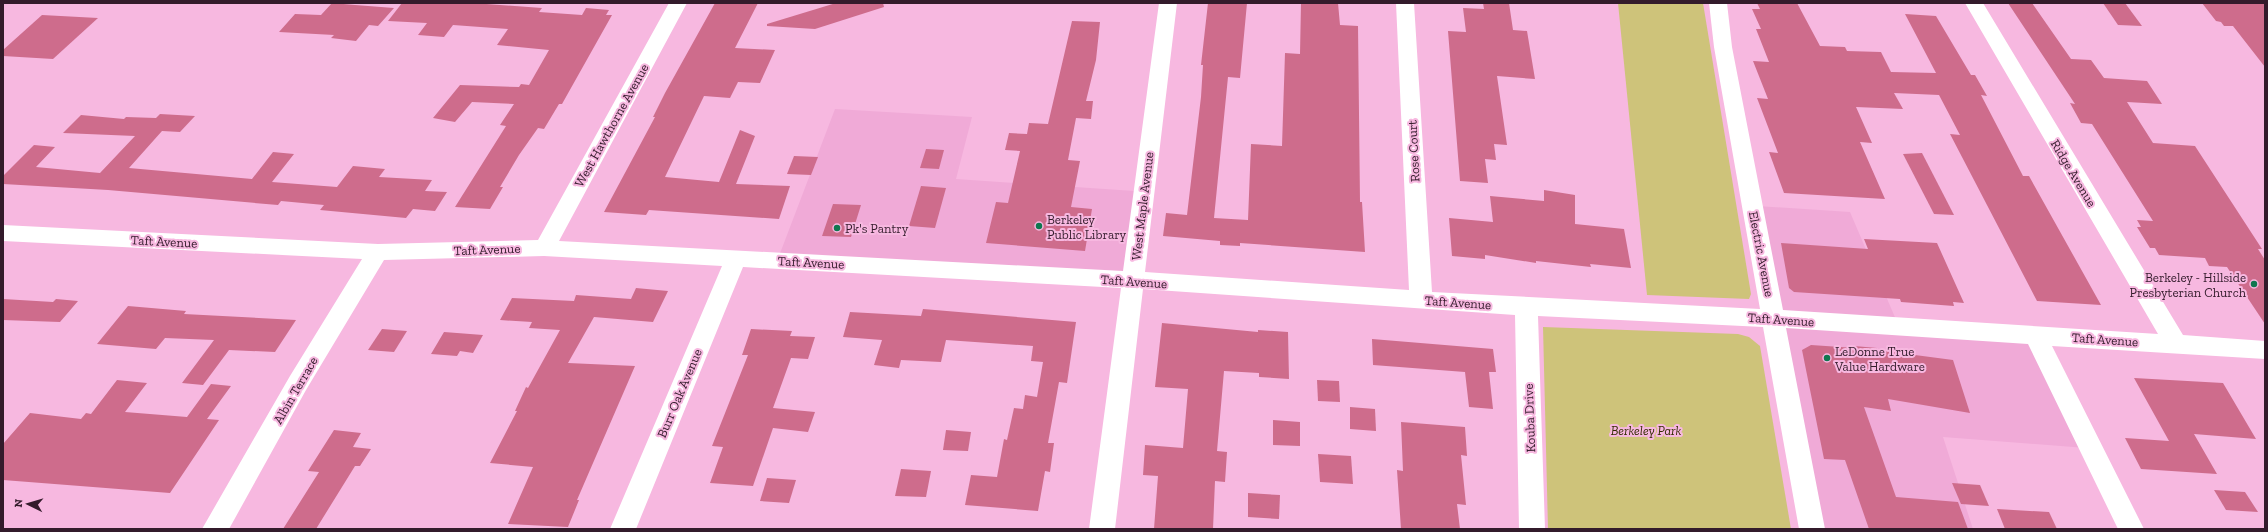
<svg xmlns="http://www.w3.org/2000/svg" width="2268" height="532" viewBox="0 0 2268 532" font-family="'Zilla Slab',serif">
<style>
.built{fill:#f0aad7}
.green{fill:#cec37a}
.building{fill:#ce6c8c}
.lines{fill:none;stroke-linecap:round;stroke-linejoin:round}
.street{fill:#fff;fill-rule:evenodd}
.poi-dot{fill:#0f774f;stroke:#f7b8e0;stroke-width:1.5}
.labels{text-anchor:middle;stroke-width:4;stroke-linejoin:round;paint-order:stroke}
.street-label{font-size:13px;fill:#331b2b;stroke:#f7b8e0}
.poi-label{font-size:13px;fill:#331b2b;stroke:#f7b8e0;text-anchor:start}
.park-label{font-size:13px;font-style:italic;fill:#332c00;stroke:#f7b8e0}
</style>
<rect width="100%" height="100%" fill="#f7b8e0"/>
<g class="built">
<path d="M835,109L972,117L956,179L1149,192L1138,277L779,256Z"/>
<path d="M1757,206L1850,212L1900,329L2031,337L2086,448L1943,437L1973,529H1817Z"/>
</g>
<g class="green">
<path d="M1618,3H1703L1751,294L1749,299L1647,295Z"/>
<path d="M1543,327L1738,334L1749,337L1760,346L1791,529H1548Z"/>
</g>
<g class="building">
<path d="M332,3L355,5L394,8L378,26L369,25L356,41L331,38L334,35L279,32L295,14L321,15Z"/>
<path d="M402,3H473L542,8L539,12L582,15L586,8L609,10L606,15H612L562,104H559L544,129L538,128L519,155L500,187H503L490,209L455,207L506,126L500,125L514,104L472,102L455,122L433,118L460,85L519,87L521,84L529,85L549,50L497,45L508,29L453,25L444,37L418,35L427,23L388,21Z"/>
<path d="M715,3H758L735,48L775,50L760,83L738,82L730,98L704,96L665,177L719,182L740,130L755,136L736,184L790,186L779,219L649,210L646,215L604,212L655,117H653L665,93Z"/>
<path d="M836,3H883L884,7L815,29L767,26V24Z"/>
<path d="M1208,3H1247L1240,78L1228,77L1214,218L1248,220L1251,144L1282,146L1285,53L1300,54L1301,3H1338L1340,25L1358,26L1360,202H1362L1365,252L1240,243V246L1220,245V241L1163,236L1166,213L1187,215L1201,97L1203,65H1201Z"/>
<path d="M1483,3H1509L1513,30L1527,31L1535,79L1497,76L1507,145L1494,144L1496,160L1485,159L1488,183L1460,181L1448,31L1466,32L1463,8L1484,9Z"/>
<path d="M1757,3H1797L1820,46L1845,47L1847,51L1881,52L1891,72L1936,73L1905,14L1936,16L1971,75H1975L1987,96L1981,95L2023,176H2029L2101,305L2037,301L1950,134L1960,135L1939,95L1894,93L1903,109L1856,107L1872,143L1860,142L1885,199L1784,193L1769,152L1778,153L1757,98L1768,99L1753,61L1769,62L1756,29H1761L1752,9H1760Z"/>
<path d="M2008,3H2032L2071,59L2091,60L2104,78L2147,81L2162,104L2127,102L2153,143L2195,146L2262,249H2258L2265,260V324L2227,267L2209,266L2205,258L2159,255L2155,248H2150L2137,227H2141L2137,220L2153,221L2092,124L2081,123L2070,103L2075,104Z"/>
<path d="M2103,3H2125L2142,26L2118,25Z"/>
<path d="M2202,3H2265V67L2233,26H2224L2221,22L2216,21Z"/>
<path d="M42,15L98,18L53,59L3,56V50Z"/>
<path d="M1072,21L1100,22L1096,60L1086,101H1093L1091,119L1076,118L1068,160L1080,161L1071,207L1092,209L1085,251L986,243L996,202L1008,203L1020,151L1005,150L1009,133L1027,134L1029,123L1048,124Z"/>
<path d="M160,114L195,116L180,132L162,131L129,168L252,179L273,152L294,154L272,182L337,187L353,166L385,169L379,177L432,180L425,191L447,192L435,211L413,209L406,218L320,210L324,205L281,201L278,205L108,190L3,184V176L34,145L55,147L36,167L100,173L135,136L63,133L81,115L124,119L126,117L156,118Z"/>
<path d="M926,149L944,150L939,169L920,168Z"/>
<path d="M1922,153L1954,215L1934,214L1903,154Z"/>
<path d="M794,156L818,157L811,175L787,174Z"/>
<path d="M921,186L946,188L935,228L909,226Z"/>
<path d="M1544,190L1575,195V224L1624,229L1631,268L1590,264L1591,267L1536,261V263L1485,255V259L1452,256L1449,218L1493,222L1490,196L1544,201Z"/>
<path d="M833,204L861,205L851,237L822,236Z"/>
<path d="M1864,239L1937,243L1964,303L1953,302L1954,306L1901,302L1900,299L1794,292L1789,288L1781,243L1868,249Z"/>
<path d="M636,288L668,291L653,322L594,317L568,363L635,366L577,500H579L568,527L508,524L533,467L490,463L517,411H515L526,387L528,388L560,330L529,328L532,322L500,320L512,298L574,301L576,295L631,299Z"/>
<path d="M3,299L53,302L56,299L78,301L60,322L3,320Z"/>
<path d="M128,306L186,311L184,314L296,320L275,352L229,350L203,385L182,383L214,340L165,338L156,349L97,344Z"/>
<path d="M923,309L1076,322L1067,383L1059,382L1048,443H1054L1050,472L1045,471L1038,511L965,505L971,475L997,477L1004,439L1007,440L1014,408L1023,409L1025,395L1037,397L1043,362L1031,361L1033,346L946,340L941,362L901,360L899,368L874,365L882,340L843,337L850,312L921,316Z"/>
<path d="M1162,323L1258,332V330L1288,332L1289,379L1259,377V373L1224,371L1217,451L1227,452L1225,482L1215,481L1213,529H1154L1158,476L1143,475L1145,445L1183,448L1188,389L1155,387Z"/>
<path d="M382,329L407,331L394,352L368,350Z"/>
<path d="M751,329L792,331L790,336L815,337L808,359L791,358L773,408L815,412L808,432L773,428L753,486L710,483L723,447L712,446L748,355H742Z"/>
<path d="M444,332L483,335L473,353L460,351L457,356L431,354Z"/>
<path d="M1372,339L1493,349L1496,372H1489L1493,409L1469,407L1465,372L1373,365Z"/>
<path d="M1811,345L1855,348L1854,346L1877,348V350L1953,360L1970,413L1888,399L1891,411L1864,407L1896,497L1958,502L1968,529H1869L1845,460L1824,459L1802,350Z"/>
<path d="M2134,378L2223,383L2256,439L2194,434L2217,474L2141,469L2125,438L2169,441Z"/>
<path d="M117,380L147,383L125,412L187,417L211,384L231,386L207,419L219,420L170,493L3,480V444L30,413L81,419L86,413L91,414Z"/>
<path d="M1317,380L1339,381L1340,402L1318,401Z"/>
<path d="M1350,407L1375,409L1376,431L1350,429Z"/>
<path d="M1273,420L1300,422V446L1273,445Z"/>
<path d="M1401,422L1465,427L1467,456L1461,455L1466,505L1457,504L1460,529H1401L1397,470L1403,471Z"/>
<path d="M334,430L361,433L353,447L371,449L360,466H355L316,529H283L319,472L308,471Z"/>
<path d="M946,430L971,432L968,451L943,450Z"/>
<path d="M1318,454L1351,456L1353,484L1320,482Z"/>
<path d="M901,469L931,471L926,497L895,496Z"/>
<path d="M767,478L796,480L789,503L760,501Z"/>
<path d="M1952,483L1980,485L1989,506L1961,504Z"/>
<path d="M2214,490L2245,492L2258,512L2226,510Z"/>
<path d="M1248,493L1280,495L1279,519L1248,517Z"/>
<path d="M1997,509L2049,512L2057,529H2005Z"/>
</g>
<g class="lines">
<path class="street" d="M669,3H687L559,241L1123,271L1159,3H1177L1145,272L1409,290L1396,3H1414L1432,292L1760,309L1714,47L1709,3H1727L1732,47L1783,310L2158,334L1965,3H1983L2183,335L2265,341V359L2052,346L2144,529H2118L2028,344L1786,328L1825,529H1799L1763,327L1538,316L1545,529H1519L1515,315L1143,289L1115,529H1089L1121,288L743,267L636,529H610L722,266L544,256L384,260L306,390L229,529H202L290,376L362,259L3,241V225L378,244L538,240Z"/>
</g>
<g class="poi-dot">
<circle cx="1039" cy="226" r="4"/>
<circle cx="837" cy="228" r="4"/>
<circle cx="2254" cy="284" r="4"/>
<circle cx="1827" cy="358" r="4"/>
</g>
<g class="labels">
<g class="street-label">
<text transform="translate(611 125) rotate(-61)" y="5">West Hawthorne Avenue</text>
<text transform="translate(1413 151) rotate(-93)" y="5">Rose Court</text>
<text transform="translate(2074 173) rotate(59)" y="5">Ridge Avenue</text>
<text transform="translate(1142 206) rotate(-83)" y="5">West Maple Avenue</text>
<text transform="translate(164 241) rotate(3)" y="5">Taft Avenue</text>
<text transform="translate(487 249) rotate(-2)" y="5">Taft Avenue</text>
<text transform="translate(1762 254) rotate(79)" y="5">Electric Avenue</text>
<text transform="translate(811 262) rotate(3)" y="5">Taft Avenue</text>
<text transform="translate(1134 281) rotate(4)" y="5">Taft Avenue</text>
<text transform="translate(1458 302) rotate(4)" y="5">Taft Avenue</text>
<text transform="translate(1781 319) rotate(4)" y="5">Taft Avenue</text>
<text transform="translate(2105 339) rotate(4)" y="5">Taft Avenue</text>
<text transform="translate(295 390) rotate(-60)" y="5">Albin Terrace</text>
<text transform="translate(679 393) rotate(-67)" y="5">Burr Oak Avenue</text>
<text transform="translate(1529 418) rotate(-92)" y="5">Kouba Drive</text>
</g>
<g class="poi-label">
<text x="1047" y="224">Berkeley<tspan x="1047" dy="15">Public Library</tspan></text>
<text x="845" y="233">Pk's Pantry</text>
<text x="2246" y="282" text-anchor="end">Berkeley - Hillside<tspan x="2246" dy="15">Presbyterian Church</tspan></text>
<text x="1835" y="356">LeDonne True<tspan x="1835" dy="15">Value Hardware</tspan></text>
</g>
<g class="park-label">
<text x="1646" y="435">Berkeley Park</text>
</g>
</g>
<rect width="2268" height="532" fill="none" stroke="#331b2b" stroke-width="8"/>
<g transform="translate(28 504) rotate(275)" stroke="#f7b8e0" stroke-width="3" paint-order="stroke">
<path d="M0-3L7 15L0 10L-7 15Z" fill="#331b2b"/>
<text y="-6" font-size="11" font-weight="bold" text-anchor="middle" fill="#331b2b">N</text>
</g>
</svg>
